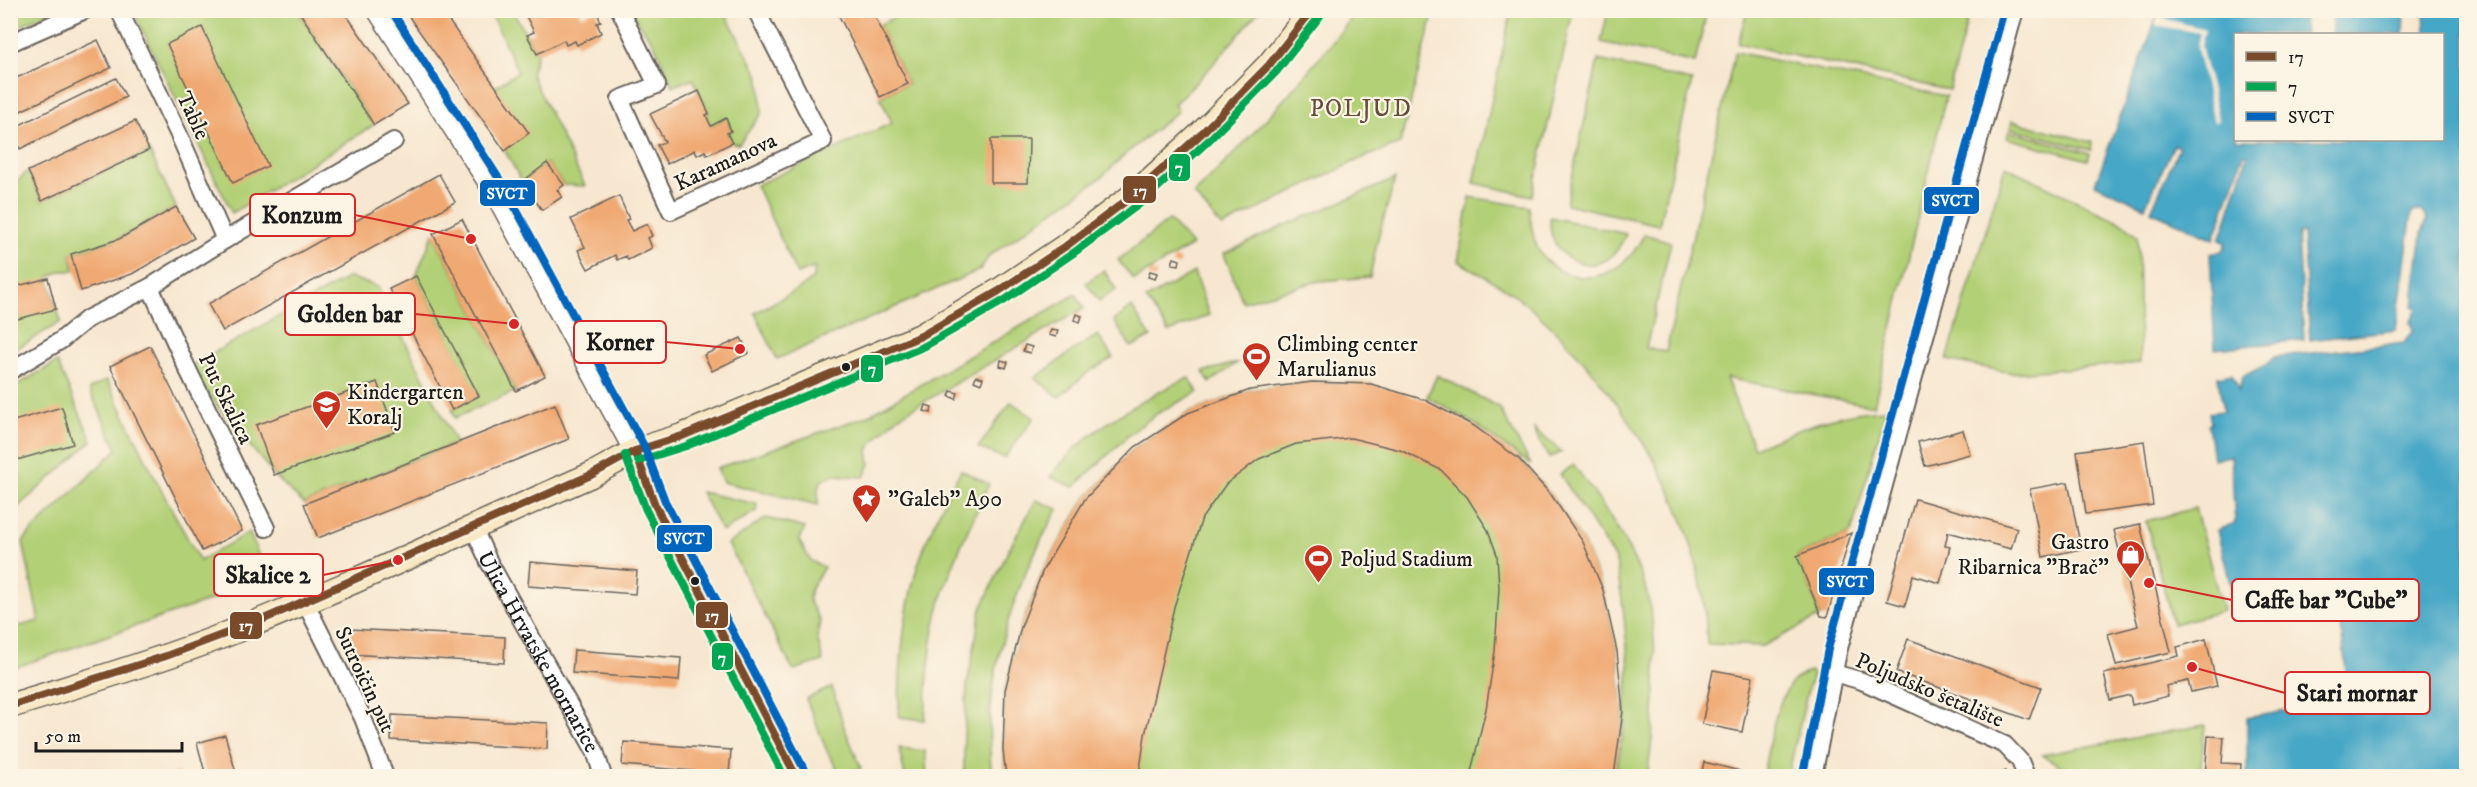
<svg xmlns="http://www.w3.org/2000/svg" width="2477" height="787" viewBox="0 0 2477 787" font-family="'IM FELL DW Pica',serif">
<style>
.green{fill:#b2d076;stroke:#677649;stroke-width:1.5}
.water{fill:#47a7c6;stroke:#326271;stroke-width:1.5}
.pier{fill:#f7e7d0}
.building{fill:#f0a972}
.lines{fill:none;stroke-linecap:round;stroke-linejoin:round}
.minor-casing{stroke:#69635b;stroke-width:20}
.tertiary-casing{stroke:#69635b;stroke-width:24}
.secondary-casing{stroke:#69635b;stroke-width:27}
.minor{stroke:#fff;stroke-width:16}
.tertiary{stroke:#fff;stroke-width:21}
.secondary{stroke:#f8e8c3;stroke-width:24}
.bus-1-casing{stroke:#fcf5e5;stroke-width:12}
.bus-2-casing{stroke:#fcf5e5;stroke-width:12}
.bus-3-casing{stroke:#fcf5e5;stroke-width:12}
.bus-1{stroke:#7a4b2a;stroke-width:8}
.bus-2{stroke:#00a651;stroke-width:8}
.bus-3{stroke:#0065bd;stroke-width:8}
.bus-dot{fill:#1c1c1c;stroke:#fcf5e5;stroke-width:2}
.labels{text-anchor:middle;stroke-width:4.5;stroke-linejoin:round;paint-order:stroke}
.street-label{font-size:22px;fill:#1c1c1c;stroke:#fcf5e5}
.poi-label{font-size:22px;fill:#1c1c1c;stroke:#fcf5e5;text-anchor:start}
.neighbourhood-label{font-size:24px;letter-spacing:1.5px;fill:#664d3a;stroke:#fcf5e5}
.leader{fill:none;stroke:#d62828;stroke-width:2}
.callout-dot{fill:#d62828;stroke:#fcf5e5;stroke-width:2}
.callout{fill:#fcf5e5;stroke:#d62828;stroke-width:2}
.callout-label{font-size:24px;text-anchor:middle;font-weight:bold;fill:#1c1c1c}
.line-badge{stroke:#fcf5e5;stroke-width:2}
.badge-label{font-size:16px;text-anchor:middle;font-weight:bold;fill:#fff}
</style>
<rect width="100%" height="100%" fill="#fcf5e5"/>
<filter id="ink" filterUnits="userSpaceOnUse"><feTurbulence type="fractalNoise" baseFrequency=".0167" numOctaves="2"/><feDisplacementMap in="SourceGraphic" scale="12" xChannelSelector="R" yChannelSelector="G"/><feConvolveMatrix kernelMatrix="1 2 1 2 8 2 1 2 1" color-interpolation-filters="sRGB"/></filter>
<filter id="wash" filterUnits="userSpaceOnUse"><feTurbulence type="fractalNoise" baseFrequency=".008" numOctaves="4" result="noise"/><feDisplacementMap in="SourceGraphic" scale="24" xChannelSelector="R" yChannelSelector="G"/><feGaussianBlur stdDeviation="1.35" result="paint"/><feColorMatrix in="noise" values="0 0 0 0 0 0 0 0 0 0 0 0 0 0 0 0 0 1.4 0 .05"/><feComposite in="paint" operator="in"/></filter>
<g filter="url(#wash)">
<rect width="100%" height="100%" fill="#f7e7d0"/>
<g class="green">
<path d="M11,10H52V11L11,30Z"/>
<path d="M239,10L298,11L374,125L232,213L133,11Z"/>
<path d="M907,10L1259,11L1208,70L1174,104L1178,111L1122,157L1102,177L989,256L980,270L777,359L755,313L802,287L813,278L815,267L797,274L756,185L892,123L880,97L908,84L879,25Z"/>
<path d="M490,11H513L537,54L531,74L585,186L564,185L547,163L522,182L505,151L495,87L518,72Z"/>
<path d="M630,11H724L760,78L762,113L739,144L732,143L727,133L731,131L726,118L711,126L706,115L709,113L693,79L673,86L654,44Z"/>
<path d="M1357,11H1434L1400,144L1358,160L1222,227L1194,194C1253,136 1307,76 1357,11Z"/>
<path d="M1511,11H1573L1532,196L1474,183Z"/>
<path d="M1608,11H1707L1695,63L1601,42Z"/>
<path d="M1747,11V10L1970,11L1949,90L1738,43Z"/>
<path d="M1735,52L1946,96L1874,406L1726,378L1754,448C1797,430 1838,411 1886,410L1851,533L1797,556L1821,616L1763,646L1707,644C1706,597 1695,549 1677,506C1644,431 1578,343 1513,294C1496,282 1476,272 1458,261L1470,197L1529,207C1531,219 1531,232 1536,244C1540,256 1550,266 1561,271C1596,288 1629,267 1644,234L1671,242L1646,348L1666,352Z"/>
<path d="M1598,60L1692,81L1659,225L1566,204Z"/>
<path d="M2012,121L2092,142L2091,150L2010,128Z"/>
<path d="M2009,131L2090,153L2088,160L2007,138Z"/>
<path d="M149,150L176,207L119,239L71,254L74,271H60L48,278L61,322L11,352V187L28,171L42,201Z"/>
<path d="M2005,166L2124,224L2138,236L2140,363L2012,373L1947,360Z"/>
<path d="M1395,179L1377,242L1370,277L1319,281L1243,302L1224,254L1281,227Z"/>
<path d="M1550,217L1626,234C1621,244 1616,255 1606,260C1584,271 1559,258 1552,236C1550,230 1550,223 1550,217Z"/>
<path d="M1169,220L1192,245L1134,280L1118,260Z"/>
<path d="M433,234L516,391L455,418L452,410L478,396L416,276Z"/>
<path d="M1104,270L1116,290L1099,301L1086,283Z"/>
<path d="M1194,272L1209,315L1169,332L1146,299Z"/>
<path d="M349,277L378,287L456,443L304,504L274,475L187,368Z"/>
<path d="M1076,294L1084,308L898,417L877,437L868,450L870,464L864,477L835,475L822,480L818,489V505L723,482L717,468L867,416Z"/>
<path d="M1132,307L1151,337L1131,347L1114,321Z"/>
<path d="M1098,335L1113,358L1090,371L1059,397L1035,378L1075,349Z"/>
<path d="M57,362L92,441L11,513L10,389Z"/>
<path d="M1239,362L1210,382L1203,372Z"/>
<path d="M1437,375L1499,407L1531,465L1473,423L1427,397Z"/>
<path d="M1189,378L1198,392L1158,413L1131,433L1074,487L1050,477C1059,467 1068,454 1078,446C1106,421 1154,392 1189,378Z"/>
<path d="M107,380L159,486L200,561L249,532L269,580L11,669V628L39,621L23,542L28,535L117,449L89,389Z"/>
<path d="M1312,382L1371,384L1519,459L1552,496L1583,542L1603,590L1617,651L1623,711L1614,776H1006L1003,750L1005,690L1021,627L1043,570L1085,499L1135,447L1188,413L1250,390Z"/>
<path d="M1011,402L1034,418L1004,458L978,448Z"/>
<path d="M1534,429L1562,452L1549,458L1537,437Z"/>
<path d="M1574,465C1599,500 1625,536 1641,575C1662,627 1656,722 1647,776H1616L1624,727L1629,667L1623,607L1616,561L1560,474Z"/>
<path d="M961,470L989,484C972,521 953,560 941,600C930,637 927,681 925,720L899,717C899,669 902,622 915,575C925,539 943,503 961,470Z"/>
<path d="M701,492L757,504L756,511L722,532Z"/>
<path d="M1036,500L1058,509C1012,587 980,686 992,776H964V737L967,686L981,609L1008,551Z"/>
<path d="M2195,508L2223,611L2173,624L2146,521Z"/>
<path d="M766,518L805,528L799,540L811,561L824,567L811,588L809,600L820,621L817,637L823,661L793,670L728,544Z"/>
<path d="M1811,672L1813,675L1808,689L1788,776H1763C1769,748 1776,676 1811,672Z"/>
<path d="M832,687L844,727L861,768L844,776H841L827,751L806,699Z"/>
<path d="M2205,725L2200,776H2077L2042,755Z"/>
<path d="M899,748L925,751L927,776H905Z"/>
</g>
<g class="water">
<path d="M2159,11H2303L2305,34H2236V140H2442V34H2425L2424,11H2466V776H2247V718L2410,689L2406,672L2347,682L2339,608L2239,620L2217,530L2235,523L2231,456L2213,459L2208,424L2211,423L2209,413L2223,411L2218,377L2232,374L2239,390L2242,377L2267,364L2274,357L2404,343L2413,330L2410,323L2417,309L2413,306L2415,299L2414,293L2422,233L2427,219L2421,211L2412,212L2396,330L2310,340L2303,233L2298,234L2304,340L2215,349L2210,254C2218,252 2226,252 2225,242L2220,240L2248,155L2244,154L2214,239L2151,211L2179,147L2174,145L2145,207L2095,184Z"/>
<path d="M2332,11H2404L2403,34H2332Z"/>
</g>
<path class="pier" d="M2157,17L2205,29L2201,46L2219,121L2214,122L2197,48L2200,33L2155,25Z"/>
<g id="blocks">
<g class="building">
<path d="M298,10H343L408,104L374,125Z"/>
<path d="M404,10H441L529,133L505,151Z"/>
<path d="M523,10H578L581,16L596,10L601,22L597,23L601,33L577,45L575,41L566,45L564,40L537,54L527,35L534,32Z"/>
<path d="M836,10H872L908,84L880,97Z"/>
<path d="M202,27L268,166L233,183L167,44Z"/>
<path d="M98,40L111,68L10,116V81Z"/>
<path d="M116,78L126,97L20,149L11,129Z"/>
<path d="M699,91L709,114L706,115L711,126L726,118L731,131L727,133L732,143L707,155L705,151L697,155L695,150L667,164L657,145L665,142L650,114Z"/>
<path d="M135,121L149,150L42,201L28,171Z"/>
<path d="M991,139H1029L1028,183H991Z"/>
<path d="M547,163L564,185L557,190L562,197L542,210L522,182Z"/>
<path d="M439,174L455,202L223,331L208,304Z"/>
<path d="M619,196L629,219L626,220L632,231L647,224L652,236L648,238L652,248L628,260L626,256L617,260L615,255L588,269L578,250L585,247L571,219Z"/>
<path d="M176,207L194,238L132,274L81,291L71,254L119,239Z"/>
<path d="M462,219L545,376L516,391L433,234Z"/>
<path d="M1174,258L1180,260L1179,265L1172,264Z"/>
<path d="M1150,271L1157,273L1155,279L1148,277Z"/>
<path d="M416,276L479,396L452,410L389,289Z"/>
<path d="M48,278L56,309L10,321V288Z"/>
<path d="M1076,314L1082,316L1080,322L1074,320Z"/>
<path d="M1051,330L1058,331L1056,337L1049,335Z"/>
<path d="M741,338L749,353L712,371L704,355Z"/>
<path d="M1025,345L1032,347L1030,353L1023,351Z"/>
<path d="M150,346L242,531L202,551L110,366Z"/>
<path d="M1001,360L1008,362L1006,368L1000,366Z"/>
<path d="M976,376L983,378L981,384L974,381Z"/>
<path d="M377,382L395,432L274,475L256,425Z"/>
<path d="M1312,382L1371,384L1425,400L1474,426L1519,459L1552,496L1583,542L1603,590L1617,651L1623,711L1614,776H1470L1486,709L1495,651L1499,588L1497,555L1488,530L1467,497L1441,470L1400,450L1351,438L1296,444L1259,459L1226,484L1202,518L1174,607L1145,735L1139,776H1006L1003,750L1005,690L1021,627L1043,570L1085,499L1135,447L1188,413L1250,390Z"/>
<path d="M951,391L958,393L956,399L949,396Z"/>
<path d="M555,404L569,439L318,538L304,504Z"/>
<path d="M926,405L932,407L931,413L924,411Z"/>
<path d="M62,407L73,444L10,462V422Z"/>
<path d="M1963,430L1970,454L1925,466L1918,442Z"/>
<path d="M2144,441L2153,505L2086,514L2077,451Z"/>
<path d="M2068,482L2081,549L2043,557L2030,489Z"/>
<path d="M1915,499L2017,528L2011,549L1948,532L1945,546L1950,547L1940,583L1913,575L1905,606L1887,601Z"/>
<path d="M2140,524L2171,652L2116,665L2108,634L2138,626L2114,530Z"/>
<path d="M1851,533L1827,617L1821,616L1797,556Z"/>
<path d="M530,562L637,571L635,594L528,586Z"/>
<path d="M349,629L505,637L504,663L348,654Z"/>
<path d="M1908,639L2041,687L2029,720L1896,672Z"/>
<path d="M2206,639L2217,686L2191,692L2188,681L2166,686L2168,696L2132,705L2130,695L2110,700L2104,674L2179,656L2177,647Z"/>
<path d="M574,650L681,658L679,681L572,673Z"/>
<path d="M1713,670L1753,677L1742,732L1702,724Z"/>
<path d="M392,715L548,723L547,749L391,740Z"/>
<path d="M225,735L237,776H206L197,743Z"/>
<path d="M2208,736L2224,737L2222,763L2241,764L2240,776H2205Z"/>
<path d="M624,742L731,750L729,774L622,765Z"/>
<path d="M1704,762L1740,771L1739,776H1701Z"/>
<path d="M2006,771L2008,776H1994Z"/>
<path d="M178,772L180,776H166Z"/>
</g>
</g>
</g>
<g filter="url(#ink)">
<use href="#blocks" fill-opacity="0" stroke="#69635b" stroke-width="1.5"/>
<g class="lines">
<defs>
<g id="minor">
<path d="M119,10L180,137L225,240"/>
<path d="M620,10L657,85L620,99L671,211L823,141L756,10"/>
<path d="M10,43L85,10"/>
<path d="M150,287L187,368L266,528"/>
<path d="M10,371L60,341L87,319L150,287L225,240L394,141"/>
<path d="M635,451L655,505L740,665L796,776"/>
<path id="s1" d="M473,527L489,562L595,751L603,776"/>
<path d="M305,602L363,718L385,776"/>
<path d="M1834,673L1862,681L2005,745L2020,761L2026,776"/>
<path d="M1813,776L1838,652L2015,10"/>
</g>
<path id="tertiary" d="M378,10L494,190L635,451"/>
<path id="secondary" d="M10,706C80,684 150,664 217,638C344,589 467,529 591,475L635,451L682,436L921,336L999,291L1066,246L1135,194L1203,132L1269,65L1312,10"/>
</defs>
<use href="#minor" class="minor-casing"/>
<use href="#tertiary" class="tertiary-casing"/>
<use href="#secondary" class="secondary-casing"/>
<use href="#minor" class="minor"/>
<use href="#tertiary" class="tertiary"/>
<use href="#secondary" class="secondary"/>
<defs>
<g id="bus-1">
<path d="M635,451L655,505L796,776"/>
<path d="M10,706L166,656L264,619L591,475L635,451L682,436L921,336L999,291L1066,246L1135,194L1203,132L1269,65L1312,10"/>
</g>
<g id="bus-2">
<path d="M625,455L646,510L784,776"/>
<path d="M638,461L686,446L925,346L1005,300L1072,254L1142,202L1210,139L1276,72L1320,16"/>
</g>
<g id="bus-3">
<path d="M391,10L503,185L644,446L665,501L805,771"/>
<path d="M1803,774L1828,649L2004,10"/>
</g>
</defs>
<use href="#bus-1" class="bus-1-casing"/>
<use href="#bus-2" class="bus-2-casing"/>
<use href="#bus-3" class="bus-3-casing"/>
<use href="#bus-1" class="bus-1"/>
<use href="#bus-2" class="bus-2"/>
<use href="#bus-3" class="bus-3"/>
</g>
</g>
<defs>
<symbol id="stadium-pin" viewBox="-11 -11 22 30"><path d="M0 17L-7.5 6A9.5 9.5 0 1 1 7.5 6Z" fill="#c8321e" stroke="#fcf5e5"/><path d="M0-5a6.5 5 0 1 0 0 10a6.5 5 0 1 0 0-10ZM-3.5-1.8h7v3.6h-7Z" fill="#fff"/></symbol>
<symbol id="school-pin" viewBox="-11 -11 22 30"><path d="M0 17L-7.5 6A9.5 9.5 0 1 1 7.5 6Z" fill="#c8321e" stroke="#fcf5e5"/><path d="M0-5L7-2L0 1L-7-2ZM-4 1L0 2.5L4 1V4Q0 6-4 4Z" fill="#fff"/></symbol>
<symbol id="sight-pin" viewBox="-11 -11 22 30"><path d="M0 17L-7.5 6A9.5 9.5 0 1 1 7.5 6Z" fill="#c8321e" stroke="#fcf5e5"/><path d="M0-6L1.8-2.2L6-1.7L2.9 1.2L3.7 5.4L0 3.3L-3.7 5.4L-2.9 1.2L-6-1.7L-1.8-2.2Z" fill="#fff"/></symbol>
<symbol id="shop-pin" viewBox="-11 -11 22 30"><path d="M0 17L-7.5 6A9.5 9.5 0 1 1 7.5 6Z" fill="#c8321e" stroke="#fcf5e5"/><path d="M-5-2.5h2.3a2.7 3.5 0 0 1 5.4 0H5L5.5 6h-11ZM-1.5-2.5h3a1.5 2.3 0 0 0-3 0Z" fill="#fff"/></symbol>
</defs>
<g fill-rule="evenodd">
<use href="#stadium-pin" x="1240" y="340" width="33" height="45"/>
<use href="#school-pin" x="310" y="388" width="33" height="45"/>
<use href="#sight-pin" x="850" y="482" width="33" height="45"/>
<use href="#shop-pin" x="2114" y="538" width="33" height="45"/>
<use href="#stadium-pin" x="1302" y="542" width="33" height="45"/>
</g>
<g class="bus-dot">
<circle cx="846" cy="367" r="5"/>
<circle cx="695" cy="581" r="5"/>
</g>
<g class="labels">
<g class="street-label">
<text transform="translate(194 115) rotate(65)" y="8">Table</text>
<text transform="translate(725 161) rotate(-25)" y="8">Karamanova</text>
<text transform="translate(227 398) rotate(64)" y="8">Put Skalica</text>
<text dy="8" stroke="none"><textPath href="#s1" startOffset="141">Ulica Hrvatske mornarice</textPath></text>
<text transform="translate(366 679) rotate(65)" y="8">Sutroičin put</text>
<text transform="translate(1930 689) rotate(23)" y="8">Poljudsko šetalište</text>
</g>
<g class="poi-label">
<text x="1277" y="351">Climbing center<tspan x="1277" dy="25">Marulianus</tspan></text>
<text x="347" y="399">Kindergarten<tspan x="347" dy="25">Koralj</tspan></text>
<text x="888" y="506">"Galeb" A90</text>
<text x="2109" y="549" text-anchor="end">Gastro<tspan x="2109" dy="25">Ribarnica "Brač"</tspan></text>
<text x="1340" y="566">Poljud Stadium</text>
</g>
<g class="neighbourhood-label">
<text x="1361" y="116">POLJUD</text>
</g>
</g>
<path class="leader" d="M471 239L355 215M514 324L415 314M740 349L666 342M398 560L323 575M2149 583L2232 600M2192 667L2285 693"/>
<g class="callout-dot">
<circle cx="471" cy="239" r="6"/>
<circle cx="514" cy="324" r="6"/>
<circle cx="740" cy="349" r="6"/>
<circle cx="398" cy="560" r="6"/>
<circle cx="2149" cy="583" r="6"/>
<circle cx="2192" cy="667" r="6"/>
</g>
<g class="callout">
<rect x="250" y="194" width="105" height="42" rx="6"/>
<rect x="285" y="293" width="130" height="42" rx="6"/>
<rect x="574" y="321" width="92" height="42" rx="6"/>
<rect x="214" y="554" width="109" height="42" rx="6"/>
<rect x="2232" y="579" width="187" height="42" rx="6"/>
<rect x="2285" y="672" width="145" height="42" rx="6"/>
</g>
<g class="callout-label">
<text x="302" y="223">Konzum</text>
<text x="350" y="322">Golden bar</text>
<text x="620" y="350">Korner</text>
<text x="268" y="583">Skalice 2</text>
<text x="2326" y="608">Caffe bar "Cube"</text>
<text x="2357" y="701">Stari mornar</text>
</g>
<g class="line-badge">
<rect x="1168" y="153" width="23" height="29" rx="6" fill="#00a651"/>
<rect x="1122" y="175" width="35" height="29" rx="6" fill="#7a4b2a"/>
<rect x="479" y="179" width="57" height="28" rx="6" fill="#0065bd"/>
<rect x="1923" y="186" width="57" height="29" rx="6" fill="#0065bd"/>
<rect x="860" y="354" width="24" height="29" rx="6" fill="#00a651"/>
<rect x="656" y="524" width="57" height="29" rx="6" fill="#0065bd"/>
<rect x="1818" y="567" width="57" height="29" rx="6" fill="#0065bd"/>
<rect x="695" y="601" width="34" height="28" rx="6" fill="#7a4b2a"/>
<rect x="229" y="611" width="34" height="29" rx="6" fill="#7a4b2a"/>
<rect x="711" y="642" width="23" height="29" rx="6" fill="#00a651"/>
</g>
<g class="badge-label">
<text x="1179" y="173">7</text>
<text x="1140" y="196">17</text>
<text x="507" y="199">SVCT</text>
<text x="1952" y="206">SVCT</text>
<text x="872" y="374">7</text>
<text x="684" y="544">SVCT</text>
<text x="1847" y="587">SVCT</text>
<text x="712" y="621">17</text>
<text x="246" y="631">17</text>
<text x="722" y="663">7</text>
</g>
<rect width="2477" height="787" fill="none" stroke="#fcf5e5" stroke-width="36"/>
<rect x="2234" y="33" width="210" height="108" fill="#fcf5e5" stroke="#a29e95" stroke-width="1.5"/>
<rect x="2246" y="52" width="30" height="9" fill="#7a4b2a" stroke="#a29e95" stroke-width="1.5"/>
<text x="2288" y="63" font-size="18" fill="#1c1c1c">17</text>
<rect x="2246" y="82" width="30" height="9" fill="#00a651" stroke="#a29e95" stroke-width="1.5"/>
<text x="2288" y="93" font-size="18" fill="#1c1c1c">7</text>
<rect x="2246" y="112" width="30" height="9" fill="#0065bd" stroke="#a29e95" stroke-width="1.5"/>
<text x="2288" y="123" font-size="18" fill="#1c1c1c">SVCT</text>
<path d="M36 742v9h146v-9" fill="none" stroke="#1c1c1c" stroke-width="3"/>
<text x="45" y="742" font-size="18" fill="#1c1c1c" stroke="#fcf5e5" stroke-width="4.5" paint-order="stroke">50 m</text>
</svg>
